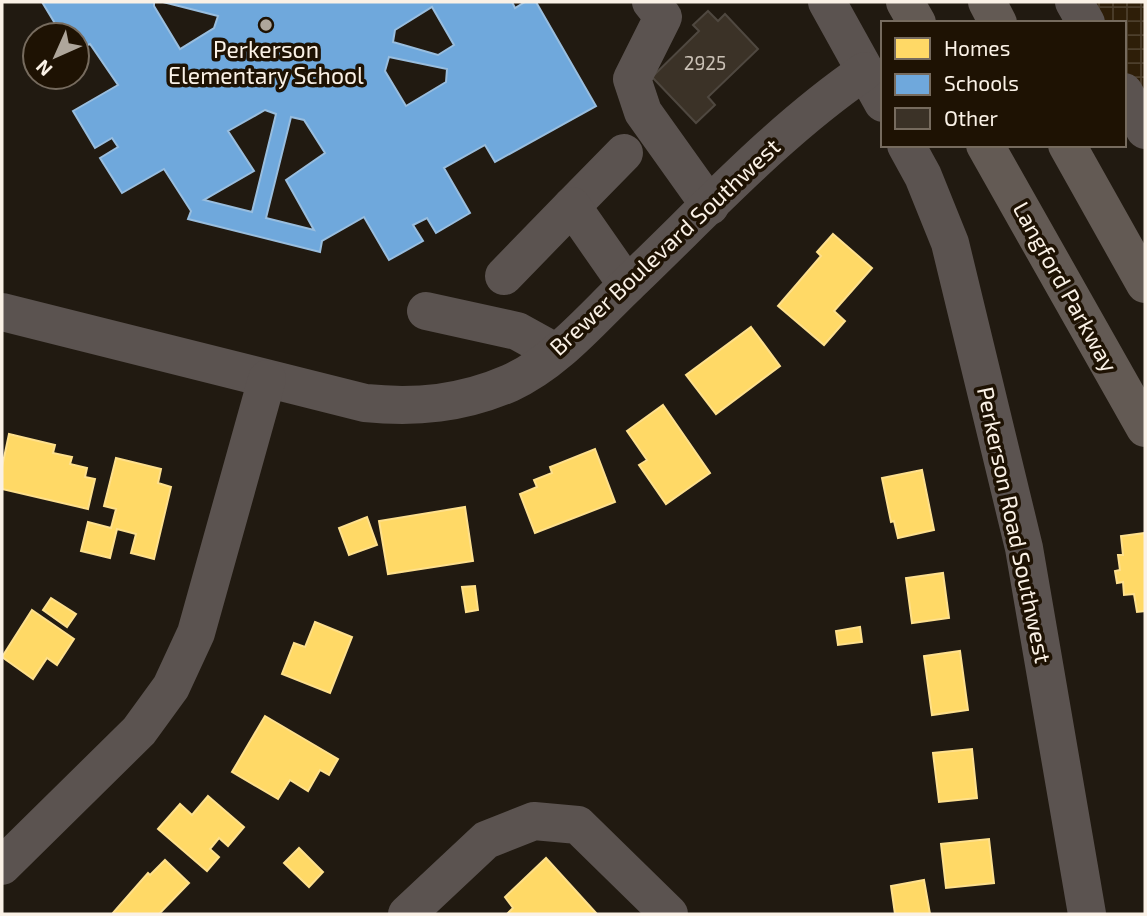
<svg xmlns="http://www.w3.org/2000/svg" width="1147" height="916" viewBox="0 0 1147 916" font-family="'Exo 2',sans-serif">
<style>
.industrial{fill:url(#industrial-grid)}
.homes{fill:#ffd966;stroke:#fee08c;stroke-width:2}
.schools{fill:#6fa8dc;stroke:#99bedf;stroke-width:2;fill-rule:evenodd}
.building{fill:#3b3227;stroke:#4f4840;stroke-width:2}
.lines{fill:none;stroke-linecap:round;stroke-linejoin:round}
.minor{stroke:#5b5350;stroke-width:38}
.highway{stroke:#635a54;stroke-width:38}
.poi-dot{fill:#aea69b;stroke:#1e1203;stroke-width:2.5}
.labels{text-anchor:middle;stroke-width:7;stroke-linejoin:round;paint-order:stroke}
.number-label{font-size:19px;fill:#cac1b6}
.poi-label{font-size:23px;fill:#faf1e6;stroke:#1e1203}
.street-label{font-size:23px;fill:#faf1e6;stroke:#1e1203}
</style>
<defs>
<pattern id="industrial-grid" width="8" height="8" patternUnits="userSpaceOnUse" patternTransform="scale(1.75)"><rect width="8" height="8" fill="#2e1e08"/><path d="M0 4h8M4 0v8" fill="none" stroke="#4d3f2c"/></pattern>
</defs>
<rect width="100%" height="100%" fill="#211a11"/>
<path class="industrial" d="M1087,2H1145V118L1124,76V23H1097Z"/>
<g class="homes">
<path d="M833,234L872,268L834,311L845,321L824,345L778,306L821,256L817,252Z"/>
<path d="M751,327L780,366L716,414L686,375Z"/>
<path d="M663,405L710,473L666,504L639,465L647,460L627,431Z"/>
<path d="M9,434L55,445L53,453L72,457L70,464L87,468L85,477L95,479L88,509L2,489V467Z"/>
<path d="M595,449L615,502L535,533L520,494L537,487L534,480L552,473L550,467Z"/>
<path d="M116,458L161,469L158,483L171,487L154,559L131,553L136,534L117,529L110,558L81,551L88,522L111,528L116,509L104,506Z"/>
<path d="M922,470L934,530L898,538L894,521L891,522L882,478Z"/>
<path d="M465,507L473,561L388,574L379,521Z"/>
<path d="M367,517L377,545L349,555L339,528Z"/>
<path d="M1145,533V611L1137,612L1134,594L1124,595L1123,582L1117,583L1115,571L1120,570L1118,555H1123L1121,536Z"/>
<path d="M943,573L949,618L912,623L906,578Z"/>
<path d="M475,586L478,610L466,612L462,587Z"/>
<path d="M51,598L76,614L67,627L43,610Z"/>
<path d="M32,610L74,639L57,665L47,658L33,679L2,657Z"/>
<path d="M315,622L352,637L330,693L282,674L294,643L305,647Z"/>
<path d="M860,627L862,642L838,645L836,631Z"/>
<path d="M960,651L968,710L932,715L924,656Z"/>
<path d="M265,716L338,759L329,775L320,770L308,791L290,780L278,799L232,772Z"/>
<path d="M972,749L977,798L939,802L933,753Z"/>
<path d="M208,796L244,827L228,846L219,838L210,849L219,857L207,871L158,829L180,804L192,815Z"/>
<path d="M989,839L994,883L946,888L941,844Z"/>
<path d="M299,848L323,872L309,887L284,863Z"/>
<path d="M546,858L597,914H507L513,908L505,897Z"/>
<path d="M165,860L189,883L159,914H112L148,873L150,875Z"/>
<path d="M924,880L930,914H895L891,886Z"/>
</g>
<path class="schools" d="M42,2H154V6L180,49L214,28L218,16L163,2H512L515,8L525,2H536L596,106L495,162L485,145L444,168L470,213L436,233L427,218L413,225L423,241L389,260L364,217L322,241L320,252L188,219L191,211L164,169L122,193L100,158L118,147L112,138L95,148L73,111L118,85L90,44L77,49V35H62ZM432,7L454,45L438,55L393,42L395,30ZM389,57L447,69L446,82L406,106L385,71ZM265,110L276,114L252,212L204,200L254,171L228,131ZM291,117L304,120L325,153L286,180L314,230L266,218Z"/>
<path class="building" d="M708,11L718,21L725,14L758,49L708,97L715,105L696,123L652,77L699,31L693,25Z"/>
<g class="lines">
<g class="minor">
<path d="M651,2L663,17L632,79L643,112L710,206"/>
<path d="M827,2L883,103"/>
<path d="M1074,2L1086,23"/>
<path d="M1124,92L1145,130"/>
<path d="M906,145L923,176L950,243L1024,548L1087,914"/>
<path d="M572,206L624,153"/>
<path d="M504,276L572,206L627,285"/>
<path d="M426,311L517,331L555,352"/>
<path d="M2,312L365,403C416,408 462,404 510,383C554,363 590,321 624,288C702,214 776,132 865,71"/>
<path d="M2,866L139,731L171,687L196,633L267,379"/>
<path d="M407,914L486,840L534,821L578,825L669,914"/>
</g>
<g class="highway">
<path d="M905,2L917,23"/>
<path d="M987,2L998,23"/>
<path d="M985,145L1145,428"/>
<path d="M1067,145L1145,284"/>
</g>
</g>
<circle class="poi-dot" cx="266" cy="25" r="7"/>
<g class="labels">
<g class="number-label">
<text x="705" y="70">2925</text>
</g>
<g class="poi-label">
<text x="266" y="58">Perkerson<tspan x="266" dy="26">Elementary School</tspan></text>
</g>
<g class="street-label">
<text transform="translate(665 247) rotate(-43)" y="8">Brewer Boulevard Southwest</text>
<text transform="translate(1065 287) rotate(61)" y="8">Langford Parkway</text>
<text transform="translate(1014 525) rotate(78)" y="8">Perkerson Road Southwest</text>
</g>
</g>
<rect width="1147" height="916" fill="none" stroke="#faf1e6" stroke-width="7"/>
<rect x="881" y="21" width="245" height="126" fill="#1e1203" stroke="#766b5e" stroke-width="2"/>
<rect x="895" y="38" width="35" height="21" fill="#ffd966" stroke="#766b5e" stroke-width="2"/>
<text x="944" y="56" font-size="21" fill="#faf1e6">Homes</text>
<rect x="895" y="74" width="35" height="21" fill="#6fa8dc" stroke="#766b5e" stroke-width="2"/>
<text x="944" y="91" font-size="21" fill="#faf1e6">Schools</text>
<rect x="895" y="108" width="35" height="21" fill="#3b3227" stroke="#766b5e" stroke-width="2"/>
<text x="944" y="126" font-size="21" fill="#faf1e6">Other</text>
<g transform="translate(56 56) rotate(225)"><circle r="33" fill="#1e1203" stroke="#766b5e" stroke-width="2"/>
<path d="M0-5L12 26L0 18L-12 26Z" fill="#aea69b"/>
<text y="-10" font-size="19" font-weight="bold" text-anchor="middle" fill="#faf1e6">N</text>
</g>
</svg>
